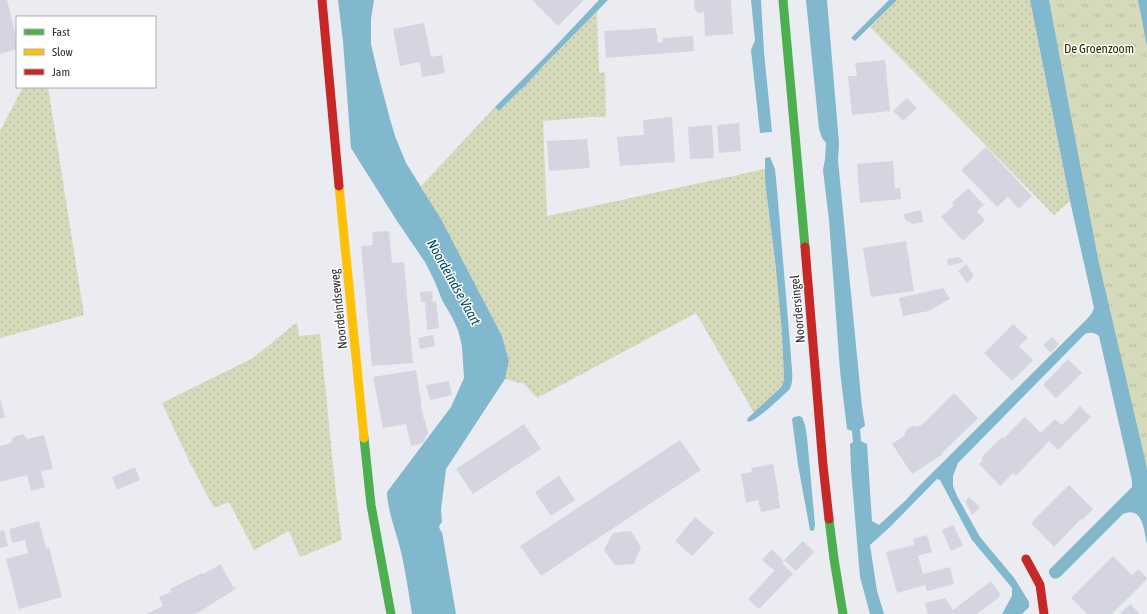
<svg xmlns="http://www.w3.org/2000/svg" width="1147" height="614" viewBox="0 0 1147 614" font-family="'Asap Condensed',sans-serif">
<style>
.grass{fill:url(#grass-dots)}
.park{fill:url(#park-tufts)}
.water{fill:#81b8cd}
.building{fill:#d4d5e0}
.lines{fill:none;stroke-linecap:round;stroke-linejoin:round}
.fast{stroke:#4caf50;stroke-width:9}
.slow{stroke:#ffc107;stroke-width:9}
.jam{stroke:#c62828;stroke-width:9}
.labels{text-anchor:middle;stroke-width:3;stroke-linejoin:round;paint-order:stroke}
.park-label{font-size:13px;fill:#2c3000;stroke:#fff}
.street-label{font-size:13px;fill:#323236;stroke:#fff}
.water-label{font-size:14px;font-style:italic;fill:#054b5f;stroke:#fff}
</style>
<defs>
<pattern id="grass-dots" width="8" height="8" patternUnits="userSpaceOnUse"><rect width="8" height="8" fill="#d5daba"/><path d="M2 2h.1M6 6h.1" fill="none" stroke="#b7bca0" stroke-width="1.8" stroke-linecap="round"/></pattern>
<pattern id="park-tufts" width="24" height="20" patternUnits="userSpaceOnUse"><rect width="24" height="20" fill="#d5daba"/><path d="M3 7l-1-3M5 7V3M7 7l1-3M15 17l-1-3M17 17v-4M19 17l1-3" fill="none" stroke="#b7bca0"/></pattern>
</defs>
<rect width="100%" height="100%" fill="#ebecf1"/>
<g class="grass">
<path d="M897,0H1030L1070,201L1054,215L870,27Z"/>
<path d="M597,11L599,73L605,72L606,117H592L543,121L547,216L765,169L782,333L784,380L782,386L754,413L696,313L537,398L524,384L505,379L509,361L502,336L441,219L421,186L495,107L500,111L520,90L524,87L543,66Z"/>
<path d="M23,87H48L84,315L0,338V131Z"/>
<path d="M297,322L299,336L320,334L335,485L342,540L300,557L289,531L254,550L229,502L214,508L189,461L162,403L253,358Z"/>
</g>
<path class="park" d="M1040,0H1147V494Z"/>
<g class="water">
<path d="M338,0H374L371,19V44L377,70L390,119L395,136L406,163L441,219L502,336L509,361L505,379L446,469L441,510L442,522L439,526L440,530L442,532L456,614H412C409,595 406,575 402,556C398,537 387,510 387,492L451,407L464,378L462,346L458,330L452,317L442,300L435,282L425,262L397,221L351,148L343,41Z"/>
<path d="M599,0H608L543,66L524,87L520,90L499,111L495,107L548,54Z"/>
<path d="M751,0H761L764,52L772,132L760,133L751,50L755,40Z"/>
<path d="M806,0H827L839,143L838,160L862,407L865,426L860,429L861,441L867,444L872,521L879,525L906,500L915,490L1088,318L1092,313L1094,308L1070,201L1030,0H1049L1098,259L1147,468V544C1144,531 1143,505 1123,514L1060,577C1055,580 1051,579 1049,573V570L1132,487V481L1099,336C1094,332 1090,332 1085,334L958,463L953,476V486L957,496L980,537L1015,579L1029,602V607L1022,614H1002L1012,596V588L972,540L940,480L937,479L890,527L870,545L877,591L884,614H870L860,577L851,470L850,444L853,442L852,431L847,429L840,371L829,220L823,170L825,159L826,143L822,138L819,129Z"/>
<path d="M889,0H897L855,41L851,38Z"/>
<path d="M1138,0H1147V46Z"/>
<path d="M770,157L775,169L777,189L791,356C791,366 795,381 789,390C781,397 759,419 749,422L747,420L748,418L778,390L782,386L784,380L782,333L775,261L765,180V158Z"/>
<path d="M799,416L802,417L805,425L807,437L815,525L814,530L811,531L810,530L798,465L792,419L794,417Z"/>
</g>
<g class="building">
<path d="M0,0H7L17,41V49L0,54Z"/>
<path d="M532,0H584L558,26Z"/>
<path d="M695,0H731L733,34L705,36L704,12L698,13L695,9L694,2Z"/>
<path d="M424,23L431,57L442,55L445,73L422,77L420,62L400,66L393,29Z"/>
<path d="M656,28L658,43L663,42V38L693,36L694,51L606,58L604,31Z"/>
<path d="M885,60L890,111L852,115L848,76H857L855,63Z"/>
<path d="M907,98L917,108L903,121L893,111Z"/>
<path d="M672,117L675,162L620,166L617,137L644,135L643,120Z"/>
<path d="M739,123L741,151L719,153L717,125Z"/>
<path d="M712,125L714,158L690,159L688,127Z"/>
<path d="M587,139L590,168L549,171L547,141Z"/>
<path d="M986,147L1032,196L1019,209L1008,197L997,207L961,170Z"/>
<path d="M893,161L895,189L900,188L901,199L860,203L857,164Z"/>
<path d="M968,188L984,205L977,211L985,220L963,241L941,217L954,205L952,203Z"/>
<path d="M921,210L923,222L912,224L905,220L904,214Z"/>
<path d="M389,231L392,263L404,262L413,363L372,366L361,246L373,245L372,232Z"/>
<path d="M906,241L914,291L871,297L863,248Z"/>
<path d="M959,257L964,262L948,266L947,259Z"/>
<path d="M966,264L974,276L967,283L958,271Z"/>
<path d="M943,288L950,299L929,311L903,316L899,298Z"/>
<path d="M432,291L433,302L436,301L439,328L427,330L425,302H421L420,292Z"/>
<path d="M1013,324L1028,338L1019,346L1033,360L1012,381L984,353Z"/>
<path d="M433,335L435,346L420,349L418,338Z"/>
<path d="M1052,337L1059,344L1051,353L1043,345Z"/>
<path d="M1068,359L1082,373L1056,398L1043,385Z"/>
<path d="M416,370L421,401V405L424,420H425L428,433L423,443L411,446L406,424L383,428L373,377Z"/>
<path d="M449,381L452,395L430,400L426,385Z"/>
<path d="M954,393L978,418L942,453L943,454L912,474L892,444L904,436L906,430L912,426L917,427L923,424Z"/>
<path d="M0,398L5,417L0,419Z"/>
<path d="M1080,406L1091,417L1058,450L1049,441L1016,476L1013,473L1000,486L979,464L983,460L981,458L1002,437L1004,438L1025,417L1041,433L1055,419L1062,425Z"/>
<path d="M524,424L541,449L473,494L456,469Z"/>
<path d="M23,434L27,439L44,435L53,469L41,471L45,487L31,491L27,475L0,482V446L11,443L13,437Z"/>
<path d="M680,440L701,470L541,576L520,546Z"/>
<path d="M773,464L779,496H778L780,508L761,512L758,500L746,503L741,474L752,472L751,468Z"/>
<path d="M135,467L140,480L117,490L112,477Z"/>
<path d="M559,476L575,500L551,516L535,492Z"/>
<path d="M1069,485L1093,509L1082,520L1081,519L1079,521L1054,547L1031,523Z"/>
<path d="M969,497L980,507L972,515L965,501Z"/>
<path d="M695,517L714,533L692,556L675,541Z"/>
<path d="M39,521L46,548L49,547L62,597L19,609L6,559L28,553L25,540L12,543L9,529Z"/>
<path d="M953,525L963,545L951,551L942,530Z"/>
<path d="M4,530L8,546L0,548V531Z"/>
<path d="M631,531L641,547L634,564L615,565L604,550L613,533Z"/>
<path d="M927,535L932,552L918,556L923,574L950,567L954,584L927,591L925,585L897,593L886,552L914,545L913,539Z"/>
<path d="M803,541L814,552L796,571L784,560Z"/>
<path d="M772,549L784,561L782,563L793,574L759,609L748,599L775,570L773,568L772,569L762,560Z"/>
<path d="M1113,556L1132,575L1138,569L1147,578V579L1112,614H1087L1071,598Z"/>
<path d="M221,564L224,571L234,588L236,586L237,588L196,614H147L163,606L159,597L171,592L170,589L202,573L203,574Z"/>
<path d="M991,581L1000,594L998,598L977,614H928L925,603L945,598L953,610Z"/>
<path d="M1130,604L1140,614H1120Z"/>
</g>
<g class="lines">
<g class="fast">
<path d="M783,0L805,247"/>
<path d="M364,438L371,505L391,614"/>
<path d="M829,519L834,559L843,614"/>
</g>
<path class="slow" d="M339,186L364,438"/>
<g class="jam">
<path d="M322,0L339,186"/>
<path d="M805,247L823,465L829,519"/>
<path d="M1026,559L1040,585L1044,614"/>
</g>
</g>
<g class="labels">
<g class="park-label">
<text x="1099" y="53">De Groenzoom</text>
</g>
<g class="street-label">
<text transform="translate(338 309) rotate(-96)" y="5">Noordeindseweg</text>
<text transform="translate(797 309) rotate(-95)" y="5">Noordersingel</text>
</g>
<g class="water-label">
<text transform="translate(454 282) rotate(61)" y="5">Noordeindse Vaart</text>
</g>
</g>
<rect x="16" y="16" width="140" height="72" fill="#ffffff" stroke="#adadaf"/>
<rect x="24" y="29" width="20" height="6" fill="#4caf50" stroke="#adadaf"/>
<text x="52" y="36" font-size="12" fill="#323236">Fast</text>
<rect x="24" y="49" width="20" height="6" fill="#ffc107" stroke="#adadaf"/>
<text x="52" y="56" font-size="12" fill="#323236">Slow</text>
<rect x="24" y="69" width="20" height="6" fill="#c62828" stroke="#adadaf"/>
<text x="52" y="76" font-size="12" fill="#323236">Jam</text>
</svg>
